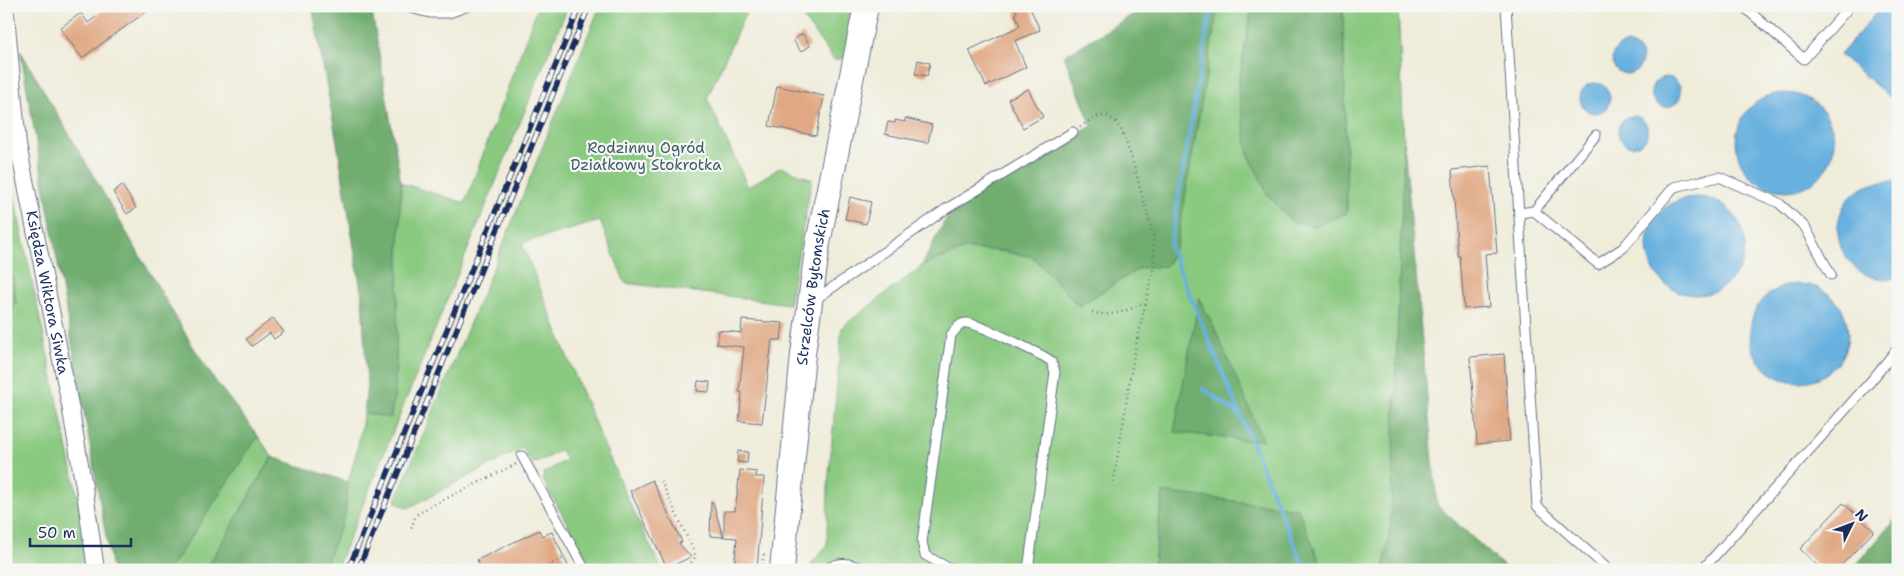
<svg xmlns="http://www.w3.org/2000/svg" width="1904" height="576" viewBox="0 0 1904 576" font-family="'Shantell Sans',sans-serif">
<style>
.green{fill:#8ac980;stroke:#527c6f}
.forest{fill:#6fad6e;stroke:#456e66}
.water{fill:#67b1df;stroke:#41709e}
.lines{fill:none;stroke-linecap:round;stroke-linejoin:round}
.stream{stroke:#67b1df;stroke-width:4}
.building{fill:#e0a883}
.lane-casing{stroke:#657189;stroke-width:11}
.street-casing{stroke:#657189;stroke-width:18}
.secondary-casing{stroke:#657189;stroke-width:26}
.path{stroke:#657189;stroke-width:2.5;stroke-dasharray:1 4;stroke-linecap:butt}
.lane{stroke:#fff;stroke-width:9}
.street{stroke:#fff;stroke-width:16}
.secondary{stroke:#fff;stroke-width:24}
.rail-casing{stroke:#1b2f5e;stroke-width:5.5}
.rail{stroke:#f6f6f2;stroke-width:4;stroke-dasharray:11;stroke-linecap:butt}
.labels{text-anchor:middle;stroke-width:4.5;stroke-linejoin:round;paint-order:stroke}
.park-label{font-size:15px;fill:#3c5d68;stroke:#f6f6f2}
.street-label{font-size:15px;fill:#1b2f5e;stroke:#f6f6f2}
</style>
<rect width="100%" height="100%" fill="#f6f6f2"/>
<filter id="ink" filterUnits="userSpaceOnUse"><feTurbulence type="fractalNoise" baseFrequency=".02" numOctaves="2"/><feDisplacementMap in="SourceGraphic" scale="10" xChannelSelector="R" yChannelSelector="G"/><feConvolveMatrix kernelMatrix="1 2 1 2 8 2 1 2 1" color-interpolation-filters="sRGB"/></filter>
<filter id="wash" filterUnits="userSpaceOnUse"><feTurbulence type="fractalNoise" baseFrequency=".0096" numOctaves="4" result="noise"/><feDisplacementMap in="SourceGraphic" scale="20" xChannelSelector="R" yChannelSelector="G"/><feGaussianBlur stdDeviation="1.12" result="paint"/><feColorMatrix in="noise" values="0 0 0 0 0 0 0 0 0 0 0 0 0 0 0 0 0 1.4 0 .05"/><feComposite in="paint" operator="in"/></filter>
<g filter="url(#wash)">
<rect width="100%" height="100%" fill="#efecd9"/>
<g class="green">
<path d="M538,6H568L336,570H323L345,515L348,482L357,450L364,413L391,417L395,392L401,183L465,203Z"/>
<path d="M600,6H749L707,98L748,187L781,167L812,179L789,304L625,283L600,221L522,243C566,353 608,464 662,570H593L543,480L544,473L566,460L561,450L539,462L533,463L528,458L523,448L408,508L395,502L504,242Z"/>
<path d="M795,6H858L848,57L834,60Z"/>
<path d="M1218,6H1252L1238,87L1268,195L1292,222L1316,226L1347,213L1343,6H1398L1404,143L1391,522L1384,570H1323L1297,509L1163,493L1153,570H811L812,563L827,545L828,486L842,327L922,266L965,249L1002,251L1033,257L1079,306L1140,268L1166,266L1177,243Z"/>
<path d="M6,159L83,521L85,570H6V325L16,302L13,277L6,273Z"/>
<path d="M258,436L272,457L206,570H169Z"/>
</g>
<g class="forest">
<path d="M312,6H371L401,183L395,392L390,418L364,413L367,384L362,297L337,142Z"/>
<path d="M1147,6H1218L1177,243L1166,266L1140,268L1079,306L1033,257L1002,251L965,249L922,266L937,235L951,210L1092,126L1064,56Z"/>
<path d="M1252,6H1343L1347,213L1316,226L1292,222L1268,195L1248,153L1238,87Z"/>
<path d="M20,50L192,345L214,379L258,436L169,570H112Z"/>
<path d="M1404,143L1437,505L1508,570H1384L1391,522Z"/>
<path d="M6,273L13,277L16,302L7,325Z"/>
<path d="M1199,298L1214,327L1263,440H1243L1174,432Z"/>
<path d="M272,457L348,482L345,515L323,570H206Z"/>
<path d="M1163,492L1298,509L1323,570H1153Z"/>
<path d="M1898,516V570H1852Z"/>
</g>
<g class="water">
<path d="M1882,6H1898V104L1840,55Z"/>
<circle cx="1627" cy="59" r="15"/>
<circle cx="1666" cy="92" r="15"/>
<circle cx="1595" cy="98" r="15"/>
<circle cx="1785" cy="142" r="49"/>
<circle cx="1633" cy="131" r="15"/>
<path d="M1891,181L1898,182V278C1828,290 1811,185 1891,181Z"/>
<circle cx="1696" cy="246" r="49"/>
<circle cx="1799" cy="333" r="49"/>
</g>
<g class="lines">
<g class="stream">
<path d="M1211,6L1170,247L1305,570"/>
<path d="M1203,389L1240,415"/>
</g>
</g>
<g id="blocks">
<g class="building">
<path d="M110,6H154L82,58L60,28L81,13L88,23Z"/>
<path d="M1014,6H1029L1040,30L1015,41L1026,67L986,86L969,50L1020,26L1015,14L1017,12Z"/>
<path d="M803,34L810,46L801,52L793,40Z"/>
<path d="M918,60L930,63L927,76L915,74Z"/>
<path d="M777,86L824,96L816,136L769,126Z"/>
<path d="M1028,89L1043,117L1023,128L1008,99Z"/>
<path d="M905,118L932,125L928,143L885,134L888,122L895,123V120L905,122Z"/>
<path d="M1490,166L1497,253L1485,254L1489,307L1464,309L1460,256H1458L1452,170Z"/>
<path d="M122,185L136,208L127,214L113,192Z"/>
<path d="M850,197L871,202L866,224L845,219Z"/>
<path d="M273,318L284,332L274,339L270,333L252,346L246,339Z"/>
<path d="M742,320L783,323L781,340H772L762,423L739,421L742,392H739L744,347L717,344L719,330L741,333Z"/>
<path d="M1504,354L1510,441L1477,444L1470,357Z"/>
<path d="M698,381L710,382L709,392L697,391Z"/>
<path d="M738,451L748,452L747,463L737,462Z"/>
<path d="M740,470L757,472L756,477H764L757,570H734L737,538L724,537V511H735Z"/>
<path d="M652,480L682,542L679,543L691,557L667,568L630,491Z"/>
<path d="M711,502H713L723,537L710,536Z"/>
<path d="M1843,503L1874,531L1837,570H1822L1800,549Z"/>
<path d="M539,530L542,536L552,532L570,570H482L477,560Z"/>
</g>
</g>
</g>
<g filter="url(#ink)">
<use href="#blocks" fill-opacity="0" stroke="#657189" stroke-width="1"/>
<g class="lines">
<defs>
<g id="lane">
<path d="M401,6L430,13H449L468,6"/>
<path d="M1506,6L1537,506L1609,570"/>
<path d="M1743,6L1804,59L1850,6"/>
<path d="M1534,211L1596,135"/>
<path d="M1519,213L1534,211L1598,264L1623,248L1674,187L1719,177L1779,203L1805,227L1831,275"/>
<path d="M813,301L946,209L1073,132"/>
<path d="M522,456L585,570"/>
<path d="M826,570C840,559 851,564 866,570"/>
<path d="M952,570L925,555L922,542L951,335C955,331 959,323 966,323C978,323 1029,349 1043,356L1051,361L1055,372L1028,570"/>
<path d="M1702,570L1871,381L1898,348"/>
</g>
<g id="street">
<path id="s1" d="M6,15L18,145L70,405L85,493L96,570"/>
</g>
<g id="secondary">
<path id="s2" d="M782,570L803,354L818,243L866,6"/>
</g>
</defs>
<use href="#lane" class="lane-casing"/>
<use href="#street" class="street-casing"/>
<use href="#secondary" class="secondary-casing"/>
<g class="path">
<path d="M1080,127L1092,119L1100,116H1107L1116,122L1123,133L1133,162L1153,235L1154,266L1134,354L1113,486"/>
<path d="M1092,312C1110,318 1128,311 1144,302"/>
<path d="M661,481L696,556L686,570"/>
<path d="M411,528L416,515L427,508L516,464"/>
<path d="M539,570L566,557"/>
<path d="M761,570L764,553"/>
</g>
<use href="#lane" class="lane"/>
<use href="#street" class="street"/>
<use href="#secondary" class="secondary"/>
<defs>
<g id="rail">
<path d="M348,570L580,6"/>
<path d="M358,570L589,6"/>
</g>
</defs>
<use href="#rail" class="rail-casing"/>
<use href="#rail" class="rail"/>
</g>
</g>
<g class="labels">
<g class="park-label">
<text x="646" y="153">Rodzinny Ogród<tspan x="646" dy="17">Działkowy Stokrotka</tspan></text>
</g>
<g class="street-label">
<text dy="5" stroke="none"><textPath href="#s2" startOffset="285">Strzelców Bytomskich</textPath></text>
<text dy="5" stroke="none"><textPath href="#s1" startOffset="281">Księdza Wiktora Siwka</textPath></text>
</g>
</g>
<rect width="1904" height="576" fill="none" stroke="#f6f6f2" stroke-width="25"/>
<g transform="translate(1852 524) rotate(48)" stroke="#f6f6f2" stroke-width="4" paint-order="stroke">
<path d="M0-4L9 19L0 12L-9 19Z" fill="#1b2f5e"/>
<text y="-8" font-size="14" font-weight="bold" text-anchor="middle" fill="#1b2f5e">N</text>
</g>
<path d="M30 538v8h101v-8" fill="none" stroke="#1b2f5e" stroke-width="2.5"/>
<text x="38" y="538" font-size="15" fill="#1b2f5e" stroke="#f6f6f2" stroke-width="4" paint-order="stroke">50 m</text>
</svg>
